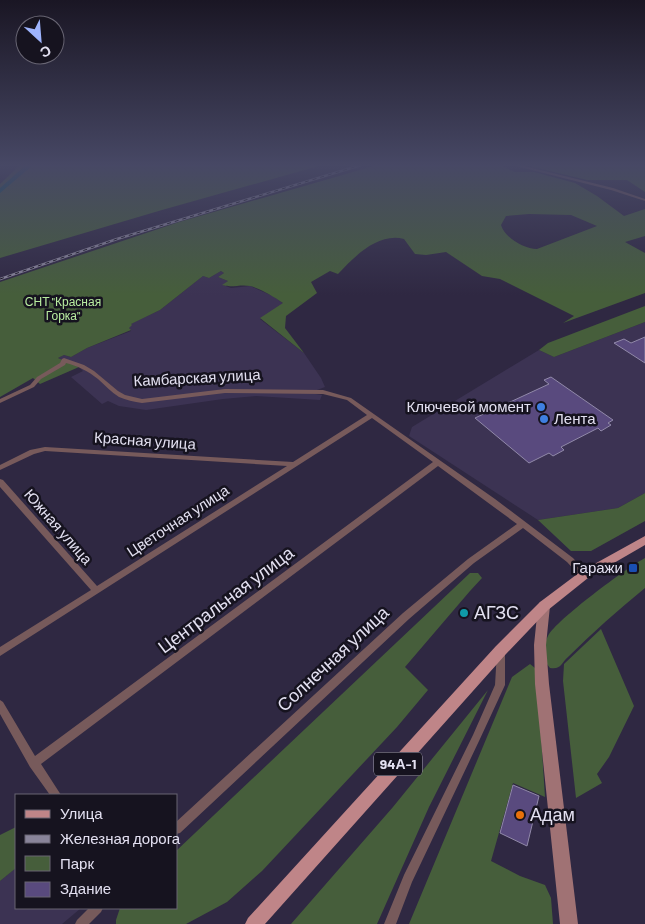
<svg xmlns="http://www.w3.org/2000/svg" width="645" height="924" viewBox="0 0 645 924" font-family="Barlow,sans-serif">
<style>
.built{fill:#3c3353}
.green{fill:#465e3b;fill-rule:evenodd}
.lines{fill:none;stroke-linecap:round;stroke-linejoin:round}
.river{fill:#05545c;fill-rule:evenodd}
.building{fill:#594a7e;stroke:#9189a9}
.street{fill:#775a5b;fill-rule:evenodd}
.secondary{fill:#a07274;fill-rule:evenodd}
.primary{fill:#bf8588;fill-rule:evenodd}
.rail-casing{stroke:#89849a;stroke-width:2.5}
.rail{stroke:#16131f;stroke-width:1;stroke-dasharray:4;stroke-linecap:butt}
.shop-dot{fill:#3f7fe0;stroke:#16131f;stroke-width:2}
.transit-dot{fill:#1a4fb4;stroke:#16131f;stroke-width:2}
.culture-dot{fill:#0f9aa8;stroke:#16131f;stroke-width:2}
.food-dot{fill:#e8710a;stroke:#16131f;stroke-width:2}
.labels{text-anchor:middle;stroke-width:5;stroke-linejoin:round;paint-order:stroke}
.far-park-label{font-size:12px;fill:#b8eca0;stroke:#16131f}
.shield{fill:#16131f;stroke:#a6a2b2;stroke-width:1}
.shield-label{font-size:14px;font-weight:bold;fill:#e3e0f1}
.street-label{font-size:15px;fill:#e3e0f1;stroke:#16131f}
.poi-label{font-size:15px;fill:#e3e0f1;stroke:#16131f;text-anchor:end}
.near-street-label{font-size:18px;fill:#e3e0f1;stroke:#16131f}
.near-poi-label{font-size:18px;fill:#e3e0f1;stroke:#16131f;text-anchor:start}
</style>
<rect width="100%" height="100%" fill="#2f2842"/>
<g class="built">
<path d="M221,271L224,273L218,277L228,281L223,285L231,288L250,286L273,296L284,304L260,319L304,353L321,378L325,387L309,393L322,395L320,400L256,396L223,399L146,410L119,406L108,401L102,404L71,377L83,371L79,367L58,358L64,355L71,357L87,348L131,331L129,328L130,324L160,310L203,276L209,278Z"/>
<path d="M645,322V493L618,508L538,520L409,436L412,427L539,350L554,357Z"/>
<path d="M16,868V908H81L62,924H0V881Z"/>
</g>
<g class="green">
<path d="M20,165H322L162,210L0,258V184Z"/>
<path d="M377,165H500L515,172H534L575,183L597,196L624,216L645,209V236L625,242L645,253V293L563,323L574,316L500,279L482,276L446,252L426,255L415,254L404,239C378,232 354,257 338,274L330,271L311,282L317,293L286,316L285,328L304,353L260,318L283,303C274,297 262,289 250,286C240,284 232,288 222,285L228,281L218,277L224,273L221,271L209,278L203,276L160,310L131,324L132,325L129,328L131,330L87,348L71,357L64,355L58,358L79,367L40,384L33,378L0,397V282L179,222ZM529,214L571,215L597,226L537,249C524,249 505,238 501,225L506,216Z"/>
<path d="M525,165H645V192L627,180H587Z"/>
<path d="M645,306V322L554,357L539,350L548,343Z"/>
<path d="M645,493V521L591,551H571L538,520L618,508Z"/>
<path d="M645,558V588C618,610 592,633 568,657C561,663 561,670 550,668C542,659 542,646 548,636C556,620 628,567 645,558Z"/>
<path d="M470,573H478L482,578L470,591L405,667L428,690L397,727L262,871L227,902L186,924H116V920L120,908H176V851Z"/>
<path d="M601,629L634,706L609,757L597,774L602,783L576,798L563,681L564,664Z"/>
<path d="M530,664L535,668L537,673L545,797L513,783L491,861L520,876L545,885L551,898L553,924H409L512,677Z"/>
<path d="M488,690L429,807L377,924H291L393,807Z"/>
<path d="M16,827V868L0,881V835Z"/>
</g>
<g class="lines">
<path class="river" d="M26,165H33L0,193V188Z"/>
</g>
<g class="building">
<path d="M645,337V363L614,343L624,339L631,343Z"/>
<path d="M551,377L613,420L608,423L611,425L601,431L598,428L561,447L564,450L553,456L549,453L529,463L475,418L490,411L483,406L488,404L495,409L549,384L544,380Z"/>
<path d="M513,785L539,796L527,846L500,833Z"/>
</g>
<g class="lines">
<g class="street">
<path d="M512,165H520L613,188L645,199V201L611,190Z"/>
<path d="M64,358L84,365L94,371L118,391L125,395L142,399L225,389L323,390L351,398L495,499L573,558L588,575L587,577L584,578L581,577L567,562L523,528L474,563L409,619L180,833L176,834V822L403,613L468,559L517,524L438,466L41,764L61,795H50L30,767L0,714V700L3,702L35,756L433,462L372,418L0,656V647L91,590L0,487V479L3,480L97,586L287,466L45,451L34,454L0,470V465L30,450L45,447L293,462L367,415L347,400L323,394L225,393L142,403C134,402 126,400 119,397C111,392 105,385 98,379C88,371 78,366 66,363L65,365L41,379L34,387L0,403V399L30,385L37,377L60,363L62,359Z"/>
<path d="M501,647L504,648L505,651V685L479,741L412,882L396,924H384L404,875L473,735L495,685L497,651L498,648Z"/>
<path d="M89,908H103L101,912L89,924H75L77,920Z"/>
</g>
<path class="secondary" d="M544,601L548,602L550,606L546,645L549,684L578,924H560L535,684L534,645L538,606L540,602Z"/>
<path class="primary" d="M645,536V545L588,578L548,610L506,654L265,924H245L248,918L496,646L540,602L580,572Z"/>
<defs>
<path id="rail" d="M0,279L117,239L361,165"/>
</defs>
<use href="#rail" class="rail-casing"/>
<use href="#rail" class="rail"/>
</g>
<linearGradient id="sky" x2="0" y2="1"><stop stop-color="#1a1624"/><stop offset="0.56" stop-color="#474865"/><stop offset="1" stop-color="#474865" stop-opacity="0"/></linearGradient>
<rect width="645" height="295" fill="url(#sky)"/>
<g class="shop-dot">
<circle cx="541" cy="407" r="5"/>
<circle cx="544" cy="419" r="5"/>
</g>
<rect class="transit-dot" x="628" y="563" width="10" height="10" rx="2.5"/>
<circle class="culture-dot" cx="464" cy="613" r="5"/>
<circle class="food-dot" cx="520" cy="815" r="5"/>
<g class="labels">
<g class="far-park-label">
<text x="63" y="306">СНТ "Красная<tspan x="63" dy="14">Горка"</tspan></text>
</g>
<rect class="shield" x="374" y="752.5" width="48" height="23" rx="4"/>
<g class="shield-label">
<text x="398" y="769">94А-1</text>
</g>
<g class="street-label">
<text transform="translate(197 378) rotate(-3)" y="5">Камбарская улица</text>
<text transform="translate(145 441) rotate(4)" y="5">Красная улица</text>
<text transform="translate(178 521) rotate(-33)" y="5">Цветочная улица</text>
<text transform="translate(58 527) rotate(49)" y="5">Южная улица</text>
</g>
<g class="poi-label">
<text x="531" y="412">Ключевой момент</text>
<text x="554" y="424" text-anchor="start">Лента</text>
<text x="623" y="573">Гаражи</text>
</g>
<g class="near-street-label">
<text transform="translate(226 600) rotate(-37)" y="6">Центральная улица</text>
<text transform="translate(333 659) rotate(-43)" y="6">Солнечная улица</text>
</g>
<g class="near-poi-label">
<text x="474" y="619">АГЗС</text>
<text x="530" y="821">Адам</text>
</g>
</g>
<rect x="15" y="794" width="162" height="115" fill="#16131f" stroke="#686573"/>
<rect x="25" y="810" width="25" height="8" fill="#bf8588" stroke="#686573"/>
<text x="60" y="819" font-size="15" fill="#e3e0f1">Улица</text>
<rect x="25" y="835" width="25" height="8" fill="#89849a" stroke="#686573"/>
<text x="60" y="844" font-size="15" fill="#e3e0f1">Железная дорога</text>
<rect x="25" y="856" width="25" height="15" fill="#465e3b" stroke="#686573"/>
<text x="60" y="869" font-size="15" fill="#e3e0f1">Парк</text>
<rect x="25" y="882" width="25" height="15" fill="#594a7e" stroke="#686573"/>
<text x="60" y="894" font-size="15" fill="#e3e0f1">Здание</text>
<g transform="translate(40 40) rotate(154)"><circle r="24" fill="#16131f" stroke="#686573"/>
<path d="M0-4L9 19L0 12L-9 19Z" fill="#9eb4fd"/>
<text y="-8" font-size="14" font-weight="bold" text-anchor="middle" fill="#e3e0f1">С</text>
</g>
</svg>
